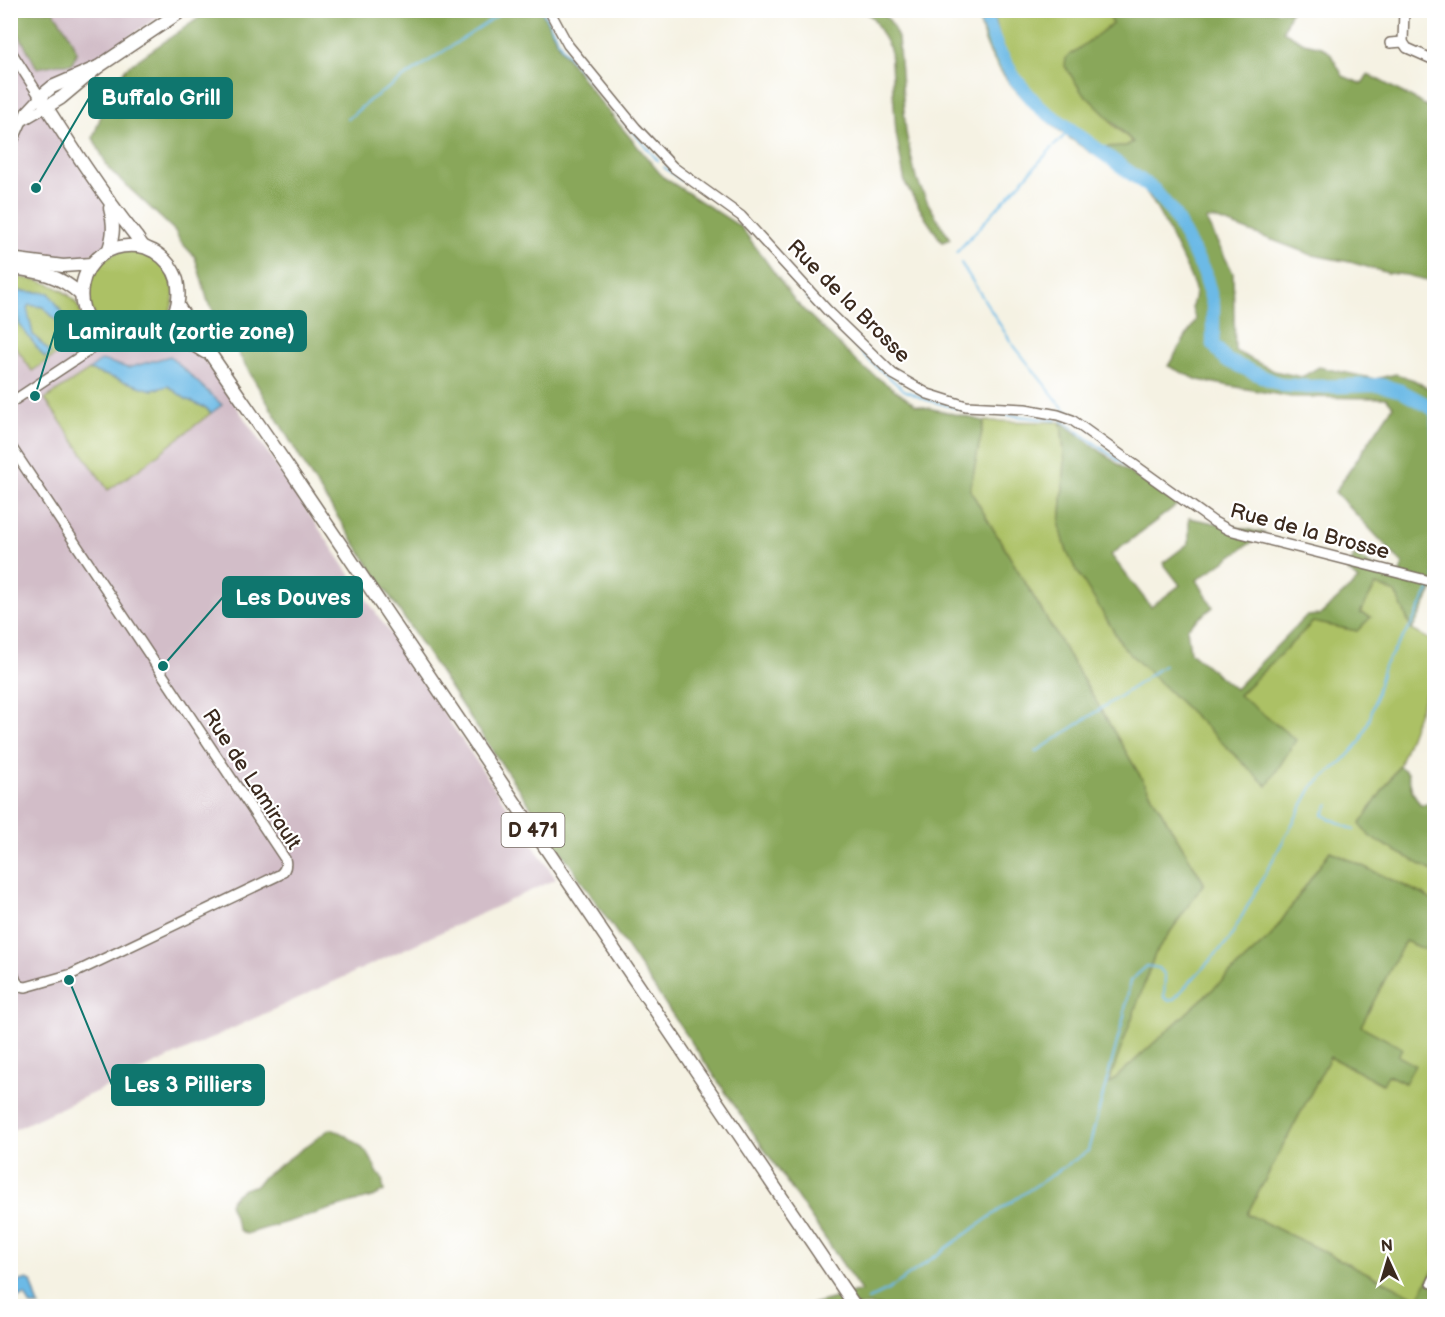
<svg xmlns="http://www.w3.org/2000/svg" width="1445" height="1317" viewBox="0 0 1445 1317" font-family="'Balsamiq Sans',sans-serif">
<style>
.industrial{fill:#d2bdc8}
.green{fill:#acc165;stroke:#747642;stroke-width:1.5;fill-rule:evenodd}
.forest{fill:#89a75a;stroke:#62683c;stroke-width:1.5}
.water{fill:#6cbae6;stroke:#547282;stroke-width:1.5}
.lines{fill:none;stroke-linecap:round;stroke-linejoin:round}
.stream{stroke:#6cbae6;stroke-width:2}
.river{stroke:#6cbae6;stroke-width:14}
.minor-casing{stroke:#7c7063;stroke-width:12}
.major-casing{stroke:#7c7063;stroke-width:15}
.minor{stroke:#fff;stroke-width:9}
.major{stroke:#fff;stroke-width:12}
.labels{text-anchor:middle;stroke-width:4.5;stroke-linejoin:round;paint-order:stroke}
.shield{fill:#fff;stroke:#766a62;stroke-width:1.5}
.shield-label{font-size:20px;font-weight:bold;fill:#3b2a1e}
.street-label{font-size:21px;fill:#3b2a1e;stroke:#fff}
.leader{fill:none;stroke:#0f766e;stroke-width:2}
.callout-dot{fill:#0f766e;stroke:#fff;stroke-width:2}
.callout{fill:#0f766e;stroke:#0f766e;stroke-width:2}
.callout-label{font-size:22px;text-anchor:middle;font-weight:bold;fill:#fff}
</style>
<rect width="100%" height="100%" fill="#fff"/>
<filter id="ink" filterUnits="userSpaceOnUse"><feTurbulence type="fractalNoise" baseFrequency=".0167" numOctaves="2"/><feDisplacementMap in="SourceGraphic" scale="12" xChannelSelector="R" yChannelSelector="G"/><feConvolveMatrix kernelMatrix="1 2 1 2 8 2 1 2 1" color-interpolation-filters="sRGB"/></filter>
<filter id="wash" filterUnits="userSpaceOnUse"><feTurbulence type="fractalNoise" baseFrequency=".008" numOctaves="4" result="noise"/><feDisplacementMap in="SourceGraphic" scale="24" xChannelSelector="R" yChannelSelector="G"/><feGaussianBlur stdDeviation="1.35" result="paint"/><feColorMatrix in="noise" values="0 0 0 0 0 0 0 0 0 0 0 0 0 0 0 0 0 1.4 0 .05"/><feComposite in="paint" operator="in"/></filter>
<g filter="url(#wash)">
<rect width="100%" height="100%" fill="#f5f2e3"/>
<g class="industrial">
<path d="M11,11H168L35,97L103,200L113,223L107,245L86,257L72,258L37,253L11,252Z"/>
<path d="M11,277L48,283L69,293L99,339L111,348L131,351L167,342L184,343L195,350L207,363L556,879L11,1131Z"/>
</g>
<g class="green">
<path d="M993,11H1109L1113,24L1067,58L1113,125L1133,142L1126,146L1103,147L1043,106L1018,77L1000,40Z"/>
<circle cx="131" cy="293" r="43"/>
<path d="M10,277C47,278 88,293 84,336L32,371L11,340ZM18,291L49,293L77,336L68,333L43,307L29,305L27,308L33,335L41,342C15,330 19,317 18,291Z"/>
<path d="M89,370L152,390L168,386L186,399L206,408L211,413L138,470L108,490L45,399Z"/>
<path d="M984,421L1061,422L1065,462L1060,527L1067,552L1124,648L1239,695L1313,622L1357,631L1370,617L1360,613L1376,585L1396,593L1412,630L1434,642V671L1399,766L1360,824L1434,872V902L1422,894L1330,851L1271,936L1107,1086L1155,954L1204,883L970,490Z"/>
<path d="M1405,941L1434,953V1269L1418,1298L1247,1214L1330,1057L1382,1084L1388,1074L1404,1083L1398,1056L1401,1048L1360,1027Z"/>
</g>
<g class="forest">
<path d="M20,11H53L67,31L77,52L72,64H58L37,68L13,23Z"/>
<path d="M209,11H543L542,12L561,49L593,93L663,177L741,227L795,301L860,365L916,405L984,421L970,490L1204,883L1155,954L1108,1085L1271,936L1330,851L1422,894L1434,902V953L1405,941L1361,1026L1402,1048L1398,1056L1415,1065L1405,1083L1388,1075L1383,1084L1330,1057L1247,1214L1418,1298L1434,1269V1306H805L861,1291L462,706L312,478L208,302L195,257L180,241L175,231L109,169L93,138L108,96L126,68Z"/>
<path d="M864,11H879L890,21L898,38L906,133L916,178L929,205L950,239L942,242L926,219L905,183L896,133L890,49L873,18Z"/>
<path d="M977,11H993L1000,40L1018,77L1043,106L1103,147L1126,146L1133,142L1081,91L1065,66L1066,58L1112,24L1109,11H1291L1283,31L1304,43L1322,47L1330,53L1343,76L1362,84L1368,74L1434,110V146L1428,158L1434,163V282L1406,275L1388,273L1350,262L1312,255L1243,229L1215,219L1206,220L1233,273L1235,351L1274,371L1302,377L1319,367L1375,379L1396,374L1414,380L1434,392V587L1412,630L1396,593L1376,585L1360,613L1371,617L1357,631L1313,622L1239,695L1296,740L1267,786L1124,648L1074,566L1067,552L1060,527L1065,462L1061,422L1134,476L1178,504L1111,555L1151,607L1180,585L1163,563L1189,543V518L1265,533L1197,580L1213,607L1187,628L1190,652L1235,689L1306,616L1320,615L1358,580L1348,571L1354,555L1397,581L1403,564L1335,492L1393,406L1386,398L1291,397L1198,380L1168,366L1196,320C1188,301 1195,306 1195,290C1194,281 1154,200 1146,192C1130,174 1106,163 1087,150C1049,125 1001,85 985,41C982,32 980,21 977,11Z"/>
<path d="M1399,766L1408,773L1412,791L1420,804H1434V872L1370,837L1360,824Z"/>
<path d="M330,1129C343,1132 358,1143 367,1153C374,1161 374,1171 382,1178L384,1191L375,1196L246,1234L239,1230L229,1204C234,1192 245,1188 257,1185L262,1178Z"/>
</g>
<g class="water">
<path d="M17,291L49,293L78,335L64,344L62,342L68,332L43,307L29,305L27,308L33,335L51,353L45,358L19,324Z"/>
<path d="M170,356L222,405L211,413L206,408L186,399L168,386L152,390L89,370L102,360L128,368Z"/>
<path d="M27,1279L31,1281L39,1306H31L25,1295L11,1301V1284Z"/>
</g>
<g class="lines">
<g class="stream">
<path d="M542,10L563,49L658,161"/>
<path d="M348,119L370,100L506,10"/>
<path d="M1054,146L1071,129"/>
<path d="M664,167L682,181"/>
<path d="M956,253L1052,148"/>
<path d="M961,263L1011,342L1064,409L1093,430"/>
<path d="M807,298L871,362L904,390L924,399L967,411L1056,420"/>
<path d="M1430,406L1434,463"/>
<path d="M1062,420L1174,500"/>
<path d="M1434,577V576"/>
<path d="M1147,677L1165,665"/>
<path d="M1036,752L1144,680"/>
<path d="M1329,804L1323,815L1354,830"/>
<path d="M868,1300L888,1290L1005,1206L1088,1151L1124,1016L1130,981L1147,966L1159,968L1165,975L1164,997L1169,1001L1174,999L1229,940L1313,786L1342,762L1360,742L1370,718L1384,666L1411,625L1430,589"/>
</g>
<path class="river" d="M987,10L988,23L997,48L1015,79L1039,107L1154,190L1173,213L1205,274L1213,305V344L1226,360L1281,385L1308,387L1380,385L1401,391L1434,409"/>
</g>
</g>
<g filter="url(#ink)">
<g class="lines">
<defs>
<g id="minor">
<path d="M549,10L568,45L636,128L673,167L741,216L827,310L893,374L928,394L966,406L1025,409L1058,415L1072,420L1214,522L1229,530L1434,582"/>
<path d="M1404,10L1403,42L1407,48L1434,60"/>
<path d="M1433,10L1434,11"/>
<path d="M1390,43L1403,42"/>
<path d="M10,50L40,97L26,112L10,148"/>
<path d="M22,121L46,107"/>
<path d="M10,403L87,352L102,334"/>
<path d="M10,445L285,859C287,866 285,871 279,875L72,974L26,987L20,986L10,991"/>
<path d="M10,965L16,981L20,986"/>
<path d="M1432,1283L1434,1279"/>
</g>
<g id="major">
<path d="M98,67L52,87L40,97C70,144 100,191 135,235C138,238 140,243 143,246C147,249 152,250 155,252C165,258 174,269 177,280C181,299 177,316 163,330C154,339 138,344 126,342C57,333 72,234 144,247"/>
<path d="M46,107L61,98L98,67L183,10"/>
<path d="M109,249C114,234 114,224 110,208"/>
<path d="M10,259L63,266L91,264"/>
<path d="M10,268C39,271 60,275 81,295"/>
<path d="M178,306C217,365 259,424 299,483L855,1306"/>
<path d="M160,332L182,338L205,352"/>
</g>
</defs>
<use href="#minor" class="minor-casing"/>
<use href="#major" class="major-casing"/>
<use href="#minor" class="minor"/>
<use href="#major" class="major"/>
</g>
</g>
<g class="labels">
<rect class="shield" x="501.5" y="813" width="63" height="34" rx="4.5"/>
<g class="shield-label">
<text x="533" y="837">D 471</text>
</g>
<g class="street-label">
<text transform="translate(849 301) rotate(45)" y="7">Rue de la Brosse</text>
<text transform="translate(1310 531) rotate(15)" y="7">Rue de la Brosse</text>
<text transform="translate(252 779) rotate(57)" y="7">Rue de Lamirault</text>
</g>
</g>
<path class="leader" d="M36 188L89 98M35 396L55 331M163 666L223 597M69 980L112 1085"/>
<g class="callout-dot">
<circle cx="36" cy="188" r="6"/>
<circle cx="35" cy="396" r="6"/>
<circle cx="163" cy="666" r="6"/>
<circle cx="69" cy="980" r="6"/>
</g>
<g class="callout">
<rect x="89" y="78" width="143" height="40" rx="6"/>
<rect x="55" y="311" width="251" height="40" rx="6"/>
<rect x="223" y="577" width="139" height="40" rx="6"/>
<rect x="112" y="1065" width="152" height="40" rx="6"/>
</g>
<g class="callout-label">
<text x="161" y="105">Buffalo Grill</text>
<text x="181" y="339">Lamirault (zortie zone)</text>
<text x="293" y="605">Les Douves</text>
<text x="188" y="1092">Les 3 Pilliers</text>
</g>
<rect width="1445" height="1317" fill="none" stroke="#fff" stroke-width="36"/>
<g transform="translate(1388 1260) rotate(356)" stroke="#ffffff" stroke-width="4.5" paint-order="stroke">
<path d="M0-4.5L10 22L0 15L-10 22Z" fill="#3b2a1e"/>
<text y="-9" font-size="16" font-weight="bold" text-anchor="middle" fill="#3b2a1e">N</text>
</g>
</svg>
